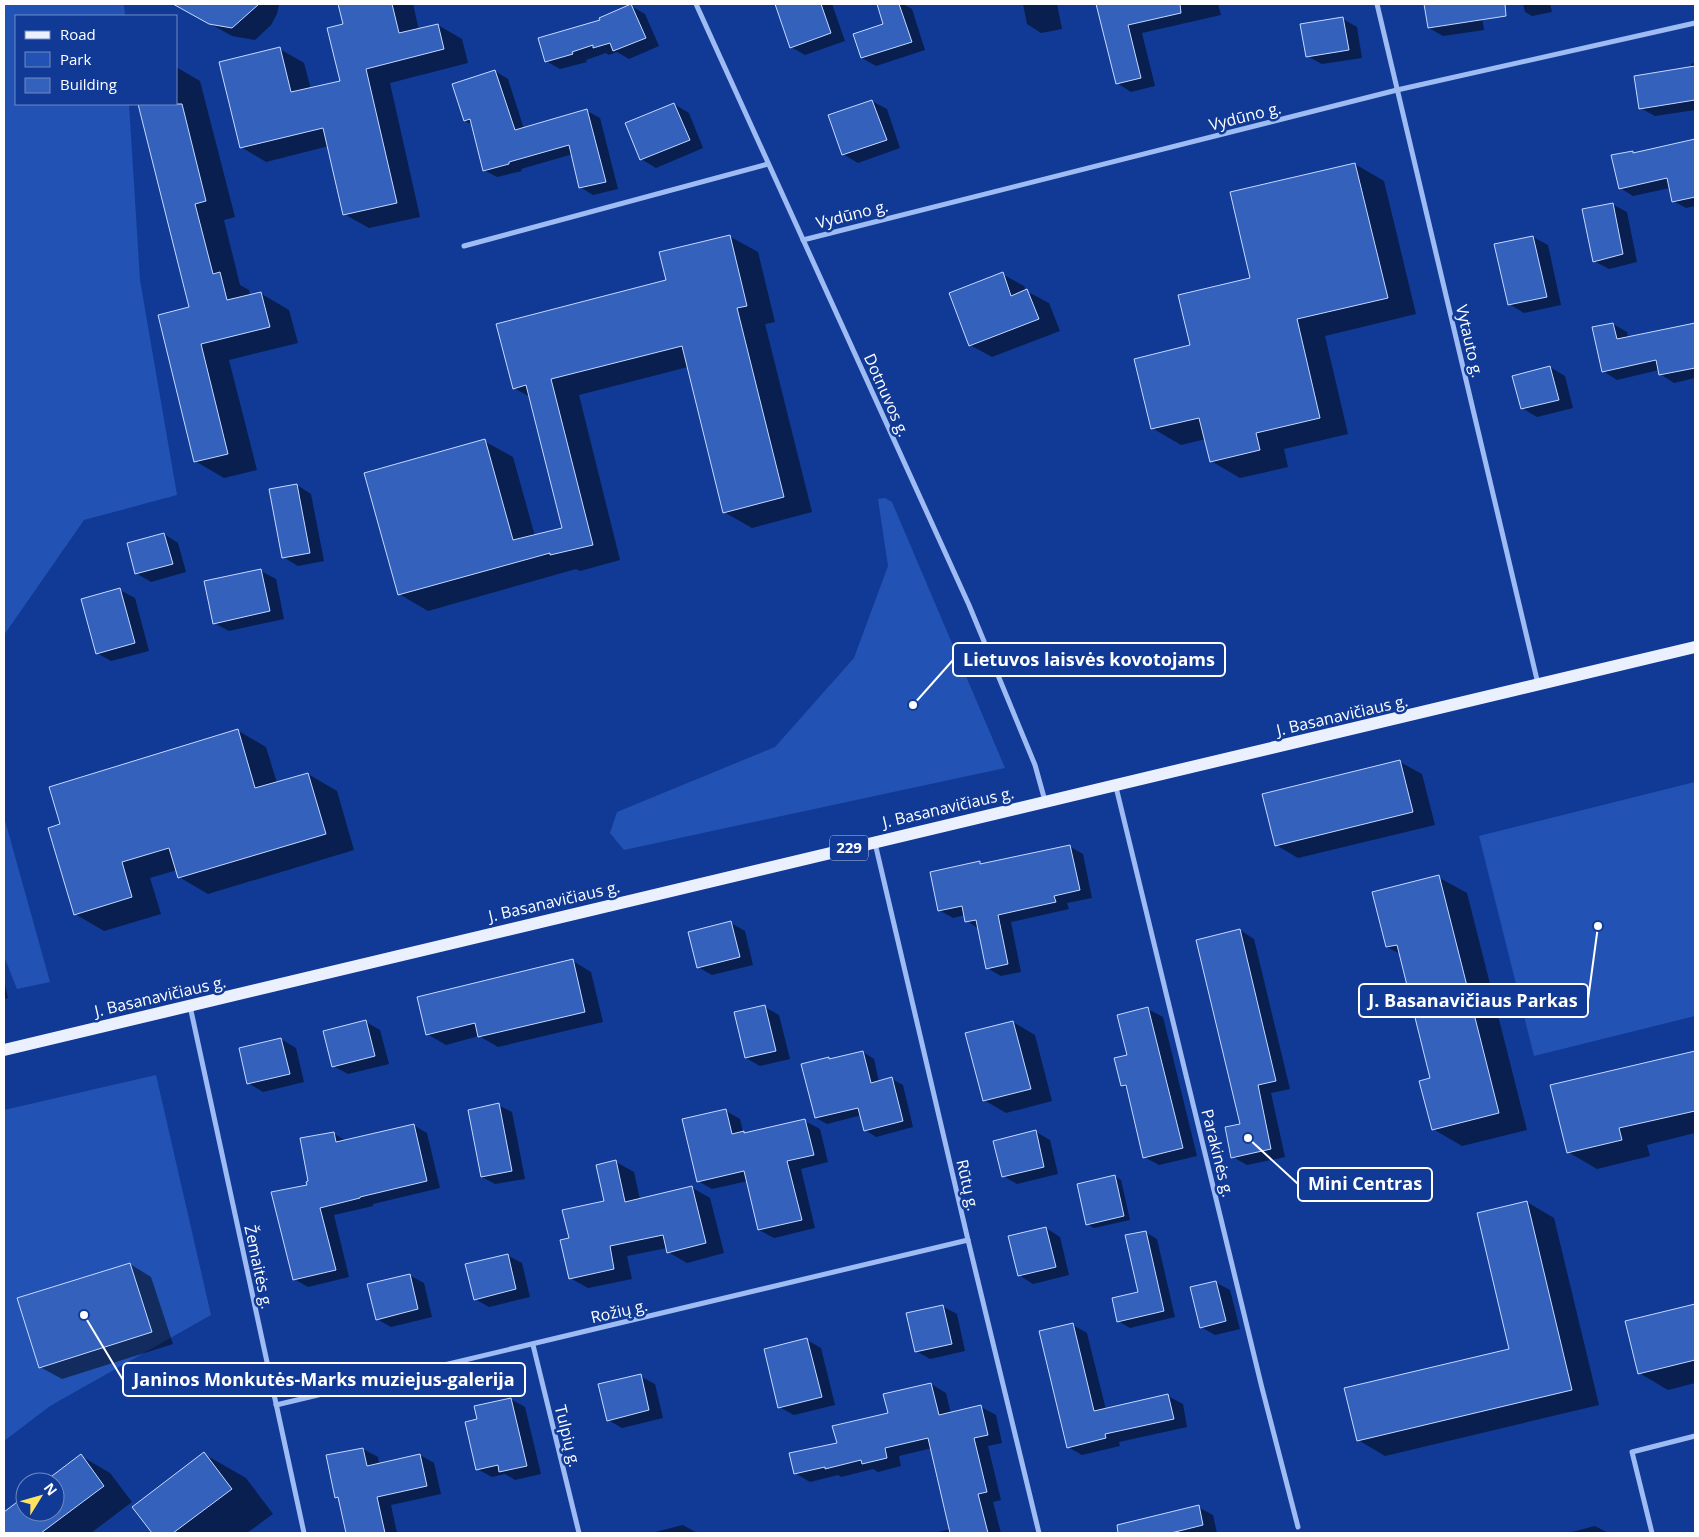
<svg xmlns="http://www.w3.org/2000/svg" width="1699" height="1537" viewBox="0 0 1699 1537" font-family="'Open Sans',sans-serif">
<style>
.green{fill:#2253b4}
.shadow{fill:#0007}
.building{fill:#3461bc;stroke:#c6d9fe}
.lines{fill:none;stroke-linecap:round;stroke-linejoin:round}
.minor{stroke:#9ebbf3;stroke-width:5}
.primary{stroke:#ebf0ff;stroke-width:12}
.labels{text-anchor:middle;stroke-width:5;stroke-linejoin:round;paint-order:stroke}
.shield{fill:#103a95;stroke:#b7c4df;stroke-width:1}
.shield-label{font-size:15px;font-weight:bold;fill:#fff}
.street-label{font-size:16px;fill:#fff;stroke:#103a95}
.leader{fill:none;stroke:#fff;stroke-width:2}
.callout-dot{fill:#fff;stroke:#103a95;stroke-width:2}
.callout{fill:#103a95;stroke:#fff;stroke-width:2}
.callout-label{font-size:18px;text-anchor:middle;font-weight:bold;fill:#fff}
</style>
<rect width="100%" height="100%" fill="#103a95"/>
<g class="green">
<path d="M4,4H124L125,16H16V104H129L140,280L177,495L84,520L4,635Z"/>
<path d="M885,498L892,502L1005,768L624,850L610,833L617,812L775,747L854,658L888,566L878,499Z"/>
<path d="M1695,782V1016L1534,1056L1479,836Z"/>
<path d="M4,817L50,982L17,989L4,956Z"/>
<path d="M156,1075L211,1315L50,1406L4,1441V1110Z"/>
</g>
<g class="shadow">
<path d="M190,4H279L277,14L271,25L255,40L232,36L200,18Z"/>
<path d="M339,4H413L419,30L438,25L462,39L468,63L390,83L420,217L369,228L344,214L329,146L266,162L241,147L280,49L304,63L311,89L342,82L344,25Z"/>
<path d="M776,4H832L845,41L805,55L791,47Z"/>
<path d="M887,4H903L912,9L925,50L876,66L862,58L885,25L879,6Z"/>
<path d="M1023,4H1057L1062,29L1041,33L1027,24Z"/>
<path d="M1098,4H1218L1221,15L1142,33L1155,86L1131,92L1117,83Z"/>
<path d="M1425,4H1480L1484,30L1443,36L1429,28Z"/>
<path d="M1523,4H1550L1552,12L1532,16L1525,12Z"/>
<path d="M631,6L645,14L659,46L629,59L617,52L609,55L606,53L586,60L587,62L560,69L546,61L602,21Z"/>
<path d="M1343,19L1357,27L1362,58L1322,64L1307,56Z"/>
<path d="M1695,63V110L1655,116L1640,108L1692,68L1691,64Z"/>
<path d="M176,67L200,81L235,217L224,220L240,285L249,290L250,295L260,293L289,310L298,343L229,360L257,470L224,478L195,461L190,308L139,104H176Z"/>
<path d="M495,71L508,79L524,129L587,111L600,118L618,189L593,195L580,187L573,154L521,169L522,171L497,177L484,170L473,125L465,121Z"/>
<path d="M872,101L887,109L900,148L858,163L843,154Z"/>
<path d="M674,104L689,113L703,148L656,168L641,159Z"/>
<path d="M1695,141V206L1686,208L1673,201L1670,188L1633,196L1620,188L1633,152L1635,153Z"/>
<path d="M1355,164L1384,181L1416,314L1325,336L1348,434L1284,449L1288,467L1240,478L1211,461L1206,439L1181,445L1152,428L1192,346Z"/>
<path d="M1612,204L1627,212L1637,262L1609,269L1594,261Z"/>
<path d="M729,236L758,252L775,322L765,324L812,512L752,528L724,512L688,367L579,395L620,560L580,571L576,569L428,611L399,594L484,441L513,457L535,536L563,529L530,397L514,388L667,281Z"/>
<path d="M1533,237L1548,245L1561,305L1524,313L1509,304Z"/>
<path d="M1002,274L1024,286L1026,291L1049,303L1060,331L992,357L970,345Z"/>
<path d="M1613,324L1627,332L1629,338L1695,324V378L1674,383L1660,374L1659,370L1617,380L1603,371Z"/>
<path d="M1550,367L1565,376L1573,408L1537,417L1522,408Z"/>
<path d="M297,485L311,494L324,561L298,566L283,557Z"/>
<path d="M164,534L178,543L186,572L151,582L136,573Z"/>
<path d="M261,571L276,579L284,619L229,631L214,623Z"/>
<path d="M120,590L135,598L149,651L111,661L97,653Z"/>
<path d="M237,730L266,747L277,783L308,774L337,791L354,850L208,894L179,877L177,870L150,878L161,914L104,931L75,914L62,825Z"/>
<path d="M1400,762L1422,774L1435,825L1298,858L1276,845Z"/>
<path d="M1069,846L1083,854L1092,898L1067,903L1069,909L1011,922L1021,972L1001,976L987,968L979,929L967,921L965,915L953,918L939,910L980,863L983,864Z"/>
<path d="M1438,877L1467,893L1527,1130L1462,1146L1433,1129L1431,1079L1400,954L1387,947Z"/>
<path d="M731,923L745,931L753,965L712,975L698,967Z"/>
<path d="M1240,930L1254,939L1290,1089L1271,1093L1285,1157L1247,1165L1233,1157L1241,1125Z"/>
<path d="M573,961L591,972L603,1022L498,1047L479,1036L446,1045L427,1034Z"/>
<path d="M4,980L8,998L4,999Z"/>
<path d="M765,1007L779,1015L790,1059L760,1066L746,1058Z"/>
<path d="M1148,1009L1163,1017L1197,1156L1159,1165L1144,1157L1128,1089L1122,1085L1129,1056Z"/>
<path d="M366,1022L380,1030L389,1064L348,1074L333,1066Z"/>
<path d="M1013,1022L1035,1035L1052,1101L1006,1113L984,1100Z"/>
<path d="M281,1039L296,1048L304,1082L263,1092L248,1083Z"/>
<path d="M863,1052L874,1059L879,1082L892,1079L903,1085L913,1127L876,1137L865,1130L862,1115L827,1124L816,1118L829,1058L831,1059Z"/>
<path d="M1695,1052V1133L1647,1145L1650,1156L1597,1169L1568,1152L1552,1086Z"/>
<path d="M498,1105L512,1112L525,1179L495,1184L482,1177Z"/>
<path d="M726,1111L740,1119L743,1132L746,1134L805,1121L820,1129L828,1162L801,1169L815,1228L774,1238L759,1230L748,1181L712,1189L698,1181Z"/>
<path d="M413,1125L427,1133L440,1188L373,1204V1206L334,1215L349,1277L308,1287L294,1279L308,1186L333,1133L346,1141Z"/>
<path d="M1036,1132L1050,1140L1058,1174L1017,1184L1003,1176Z"/>
<path d="M616,1162L634,1172L640,1200L691,1187L710,1198L724,1253L687,1263L668,1252L667,1248L627,1256L632,1279L588,1288L570,1278V1239L605,1202Z"/>
<path d="M1115,1176L1121,1180L1130,1220L1094,1228L1087,1224Z"/>
<path d="M1527,1202L1554,1218L1599,1405L1385,1456L1358,1440L1511,1350Z"/>
<path d="M1046,1228L1060,1237L1069,1275L1033,1284L1019,1275Z"/>
<path d="M1145,1232L1157,1239L1175,1317L1130,1328L1118,1321L1140,1293Z"/>
<path d="M507,1255L522,1263L530,1297L489,1307L475,1299Z"/>
<path d="M130,1264L151,1277L173,1344L62,1379L40,1367Z"/>
<path d="M409,1275L424,1283L432,1317L391,1327L377,1319Z"/>
<path d="M1215,1282L1230,1290L1240,1329L1215,1335L1201,1327Z"/>
<path d="M1695,1305V1383L1668,1390L1639,1373L1626,1322Z"/>
<path d="M942,1306L957,1314L965,1351L930,1359L916,1351Z"/>
<path d="M1073,1325L1087,1333L1106,1410L1168,1396L1183,1404L1187,1427L1119,1442L1120,1446L1082,1455L1068,1447Z"/>
<path d="M807,1340L821,1348L835,1405L794,1415L779,1407Z"/>
<path d="M640,1376L655,1384L663,1418L622,1428L608,1420Z"/>
<path d="M931,1384L946,1393L951,1414L981,1407L996,1415L1002,1443L988,1446L1001,1500L993,1502L1001,1533H934L951,1529L932,1448L899,1456L901,1466L878,1472L873,1469L841,1477L838,1475L810,1482L795,1473L838,1444L889,1414Z"/>
<path d="M511,1399L525,1407L541,1474L515,1480L505,1474L492,1477L477,1469L478,1420Z"/>
<path d="M363,1449L378,1457L379,1464L420,1455L434,1463L441,1494L391,1505L397,1533H347L339,1499L337,1497L328,1456Z"/>
<path d="M204,1454L246,1478L273,1514L247,1533H154L134,1507Z"/>
<path d="M81,1456L110,1473L132,1502L91,1533H4V1514L25,1498V1512H55V1482H46Z"/>
<path d="M1198,1507L1213,1515L1217,1533H1147L1144,1520Z"/>
<path d="M683,1525L697,1533H651Z"/>
<path d="M1595,1526L1608,1533H1568Z"/>
</g>
<g class="building">
<path d="M173,4H259L232,28L209,24Z"/>
<path d="M338,4H392L399,33L438,24L444,49L366,69L397,203L343,215L323,128L240,148L219,62L280,47L291,92L340,81L327,28L343,24Z"/>
<path d="M631,4L646,38L613,51L610,43L593,48V45L572,52L573,54L545,62L538,38L600,20L599,18Z"/>
<path d="M775,4H821L831,33L790,48Z"/>
<path d="M877,4H899L912,42L861,58L853,34L883,24Z"/>
<path d="M1096,4H1180L1181,13L1128,25L1141,78L1116,84Z"/>
<path d="M1424,4H1505L1506,16L1428,28Z"/>
<path d="M1343,17L1349,50L1306,57L1300,24Z"/>
<path d="M1695,66V100L1639,109L1634,76Z"/>
<path d="M495,70L515,130L587,109L606,182L579,188L569,145L509,162V164L483,171L470,119L464,121L452,84Z"/>
<path d="M872,100L887,140L842,155L828,115Z"/>
<path d="M674,103L690,140L640,160L625,123Z"/>
<path d="M138,104H182L206,201L195,204L213,274L220,272L227,300L261,292L270,327L201,344L228,454L194,462L158,315L189,307Z"/>
<path d="M1695,139V197L1672,202L1667,178L1619,189L1611,155L1633,151V153Z"/>
<path d="M1355,163L1388,298L1297,319L1320,418L1256,433L1260,450L1210,462L1199,418L1151,429L1134,359L1190,345L1178,295L1250,278L1230,192Z"/>
<path d="M1613,203L1623,254L1593,262L1582,209Z"/>
<path d="M730,235L747,306L737,308L784,497L723,513L682,346L551,379L593,545L550,555V553L398,595L364,473L485,439L513,540L562,528L526,385L513,389L496,324L666,280L659,252Z"/>
<path d="M1533,236L1547,297L1508,305L1494,244Z"/>
<path d="M1003,272L1011,296L1027,289L1039,319L969,346L949,293Z"/>
<path d="M1613,323L1617,339L1695,323V368L1659,375L1656,360L1602,372L1592,327Z"/>
<path d="M1550,366L1559,400L1521,409L1512,376Z"/>
<path d="M297,484L310,553L282,558L269,489Z"/>
<path d="M164,533L173,564L135,574L127,543Z"/>
<path d="M261,569L270,611L213,624L204,581Z"/>
<path d="M120,588L135,643L96,654L81,599Z"/>
<path d="M238,729L255,788L308,773L326,834L178,878L169,848L122,862L132,897L74,915L48,828L60,824L49,787Z"/>
<path d="M1400,760L1413,812L1275,846L1262,794Z"/>
<path d="M1070,845L1080,890L1054,896L1056,902L998,915L1008,964L986,969L976,920L965,922L962,906L938,911L930,872L980,861V864Z"/>
<path d="M1439,875L1499,1113L1432,1130L1419,1081L1430,1078L1397,945L1386,947L1372,892Z"/>
<path d="M731,921L740,957L697,968L688,932Z"/>
<path d="M1240,929L1276,1081L1258,1085L1271,1149L1231,1158L1225,1127L1240,1124L1196,940Z"/>
<path d="M573,959L585,1012L478,1037L475,1023L426,1035L417,997Z"/>
<path d="M765,1005L776,1051L745,1058L734,1012Z"/>
<path d="M1148,1007L1183,1148L1143,1158L1126,1085L1121,1086L1114,1058L1127,1055L1117,1015Z"/>
<path d="M366,1020L375,1056L332,1067L323,1031Z"/>
<path d="M1013,1021L1031,1089L983,1101L965,1033Z"/>
<path d="M281,1038L290,1074L247,1084L239,1048Z"/>
<path d="M863,1051L871,1083L892,1077L903,1121L864,1131L858,1108L815,1118L801,1064L829,1057V1059Z"/>
<path d="M1695,1051V1111L1619,1128L1622,1140L1567,1153L1550,1085Z"/>
<path d="M499,1103L512,1171L481,1177L468,1110Z"/>
<path d="M726,1109L732,1134L744,1131V1133L805,1119L814,1155L787,1161L802,1220L758,1230L744,1171L697,1182L682,1119Z"/>
<path d="M414,1124L427,1181L360,1197V1198L320,1208L336,1270L293,1280L271,1192L307,1185L306,1182L308,1181L300,1138L334,1132L336,1142Z"/>
<path d="M1036,1130L1044,1167L1002,1177L993,1141Z"/>
<path d="M616,1160L625,1202L692,1186L706,1243L667,1253L663,1235L610,1246L614,1269L569,1279L560,1240L569,1238L562,1210L604,1201L596,1165Z"/>
<path d="M1115,1175L1124,1216L1086,1225L1077,1184Z"/>
<path d="M1527,1201L1572,1390L1357,1441L1344,1388L1509,1349L1477,1213Z"/>
<path d="M1046,1227L1056,1267L1018,1276L1008,1236Z"/>
<path d="M1146,1231L1164,1311L1117,1322L1112,1298L1138,1292L1125,1235Z"/>
<path d="M508,1254L516,1289L474,1300L465,1264Z"/>
<path d="M130,1263L152,1332L39,1368L17,1298Z"/>
<path d="M410,1274L418,1309L376,1320L367,1284Z"/>
<path d="M1216,1281L1226,1321L1200,1328L1190,1287Z"/>
<path d="M1695,1304V1360L1638,1374L1625,1321Z"/>
<path d="M943,1305L952,1344L915,1352L906,1313Z"/>
<path d="M1073,1323L1094,1411L1168,1394L1174,1419L1105,1434L1106,1438L1067,1448L1039,1331Z"/>
<path d="M807,1338L822,1397L778,1408L764,1349Z"/>
<path d="M641,1374L649,1410L607,1421L598,1384Z"/>
<path d="M931,1383L939,1415L981,1405L988,1435L974,1438L987,1492L978,1494L988,1533H950L928,1438L885,1448L887,1458L862,1464L861,1460L825,1469V1467L794,1474L789,1453L837,1443L832,1426L888,1413L883,1394Z"/>
<path d="M511,1398L527,1466L499,1472L498,1465L476,1470L465,1422L477,1419L474,1406Z"/>
<path d="M363,1448L367,1466L420,1454L427,1486L377,1497L385,1533H346L338,1497L335,1498L326,1455Z"/>
<path d="M204,1452L232,1489L173,1533H152L132,1507Z"/>
<path d="M81,1454L104,1486L41,1533H4V1512L25,1496V1512H55V1482H44Z"/>
<path d="M1199,1505L1203,1525L1171,1533H1118L1117,1525Z"/>
</g>
<g class="lines">
<g class="minor">
<path d="M696,4L969,605L1035,765L1045,801"/>
<path d="M1377,4L1538,684"/>
<path d="M803,240L1397,90L1695,23"/>
<path d="M464,246L768,164"/>
<path d="M1116,787L1262,1388L1298,1527"/>
<path d="M875,843L968,1240L1039,1533"/>
<path d="M190,1006L304,1533"/>
<path d="M533,1345L579,1533"/>
<path d="M276,1405L968,1240"/>
<path d="M1652,1533L1632,1452L1695,1436"/>
</g>
<path class="primary" d="M4,1050L1695,647"/>
</g>
<g class="labels">
<rect class="shield" x="830" y="835.5" width="38" height="25" rx="4"/>
<g class="shield-label">
<text x="849" y="853">229</text>
</g>
<g class="street-label">
<text transform="translate(1245 116) rotate(-14)" y="6">Vydūno g.</text>
<text transform="translate(852 214) rotate(-14)" y="6">Vydūno g.</text>
<text transform="translate(1470 341) rotate(77)" y="6">Vytauto g.</text>
<text transform="translate(887 395) rotate(66)" y="6">Dotnuvos g.</text>
<text transform="translate(1342 715) rotate(-13)" y="6">J. Basanavičiaus g.</text>
<text transform="translate(948 807) rotate(-13)" y="6">J. Basanavičiaus g.</text>
<text transform="translate(554 901) rotate(-13)" y="6">J. Basanavičiaus g.</text>
<text transform="translate(160 996) rotate(-13)" y="6">J. Basanavičiaus g.</text>
<text transform="translate(1218 1153) rotate(76)" y="6">Parakinės g.</text>
<text transform="translate(968 1185) rotate(77)" y="6">Rūtų g.</text>
<text transform="translate(259 1267) rotate(78)" y="6">Žemaitės g.</text>
<text transform="translate(619 1311) rotate(-13)" y="6">Rožių g.</text>
<text transform="translate(568 1436) rotate(76)" y="6">Tulpių g.</text>
</g>
</g>
<path class="leader" d="M913 705L953 660M1598 926L1588 1000M1248 1138L1298 1184M84 1315L123 1380"/>
<g class="callout-dot">
<circle cx="913" cy="705" r="5"/>
<circle cx="1598" cy="926" r="5"/>
<circle cx="1248" cy="1138" r="5"/>
<circle cx="84" cy="1315" r="5"/>
</g>
<g class="callout">
<rect x="953" y="643" width="272" height="33" rx="5"/>
<rect x="1359" y="984" width="229" height="33" rx="5"/>
<rect x="1298" y="1168" width="134" height="33" rx="5"/>
<rect x="123" y="1363" width="402" height="33" rx="5"/>
</g>
<g class="callout-label">
<text x="1089" y="666">Lietuvos laisvės kovotojams</text>
<text x="1473" y="1007">J. Basanavičiaus Parkas</text>
<text x="1365" y="1190">Mini Centras</text>
<text x="324" y="1386">Janinos Monkutės-Marks muziejus-galerija</text>
</g>
<rect width="1699" height="1537" fill="none" stroke="#ffffff" stroke-width="10"/>
<rect x="15" y="15" width="162" height="90" fill="#103a95" stroke="#7089bf"/>
<rect x="25" y="31" width="25" height="8" fill="#ebf0ff" stroke="#7089bf"/>
<text x="60" y="40" font-size="15" fill="#ffffff">Road</text>
<rect x="25" y="52" width="25" height="15" fill="#2253b4" stroke="#7089bf"/>
<text x="60" y="65" font-size="15" fill="#ffffff">Park</text>
<rect x="25" y="78" width="25" height="15" fill="#3461bc" stroke="#7089bf"/>
<text x="60" y="90" font-size="15" fill="#ffffff">Building</text>
<g transform="translate(40 1497) rotate(53)"><circle r="24" fill="#103a95" stroke="#7089bf"/>
<path d="M0-4L9 19L0 12L-9 19Z" fill="#ffe461"/>
<text y="-8" font-size="14" font-weight="bold" text-anchor="middle" fill="#ffffff">N</text>
</g>
</svg>
